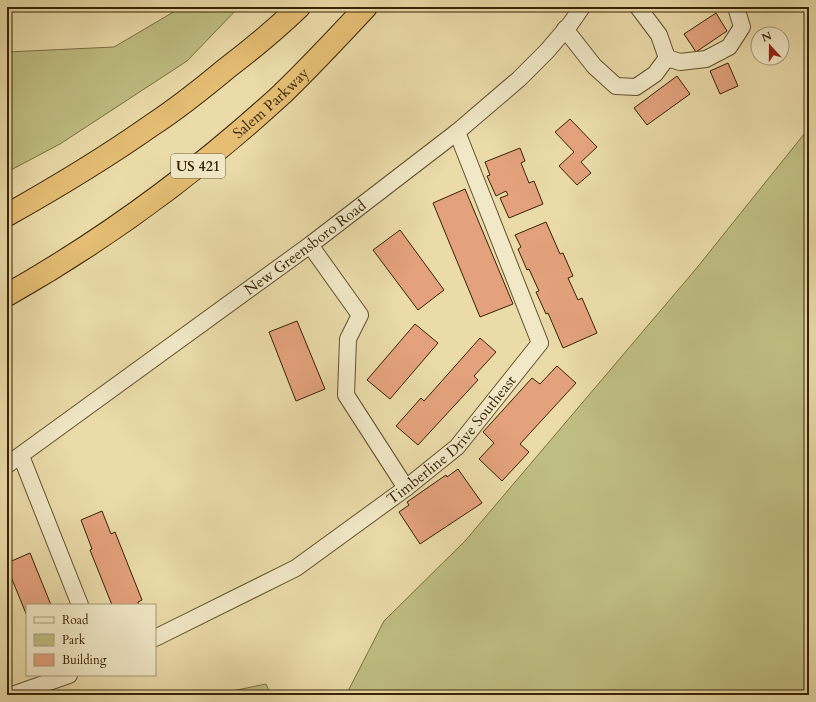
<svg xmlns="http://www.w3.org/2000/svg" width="816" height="702" viewBox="0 0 816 702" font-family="Cardo,serif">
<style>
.green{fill:#bfbe82;stroke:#7c7044}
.building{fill:#e3a27d;stroke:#392305}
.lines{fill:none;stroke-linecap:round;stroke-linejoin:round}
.minor-casing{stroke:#65512e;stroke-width:18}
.highway-casing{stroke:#392305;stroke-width:24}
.minor{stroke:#f1e8c7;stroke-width:16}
.highway{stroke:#e5be74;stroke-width:22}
.labels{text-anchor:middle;stroke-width:3;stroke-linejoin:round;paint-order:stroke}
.shield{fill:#f1e8c7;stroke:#705e3f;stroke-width:1}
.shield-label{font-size:14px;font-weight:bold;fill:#392305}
.street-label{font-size:15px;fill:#392305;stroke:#f1e8c7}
</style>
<rect width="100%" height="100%" fill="#eadba9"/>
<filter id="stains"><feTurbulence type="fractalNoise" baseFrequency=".005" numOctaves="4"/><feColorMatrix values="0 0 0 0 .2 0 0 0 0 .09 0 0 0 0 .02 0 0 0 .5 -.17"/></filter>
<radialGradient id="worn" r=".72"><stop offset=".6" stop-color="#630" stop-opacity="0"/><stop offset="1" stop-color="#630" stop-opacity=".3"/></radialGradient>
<g class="green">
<path d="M182,7H239L187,61L60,144L7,172V52L114,47Z"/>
<path d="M809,128V695H346L384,621L465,541L695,270Z"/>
<path d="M266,684L271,695H230L232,691Z"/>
</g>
<g class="building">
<path d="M716,13L727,31L696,52L684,34Z"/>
<path d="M728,63L738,86L720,94L710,71Z"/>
<path d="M677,76L690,94L647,125L634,108Z"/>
<path d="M570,119L597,147L581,162L591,173L577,185L559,166L574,152L555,132Z"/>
<path d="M520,148L525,161L521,163L529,183L534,181L543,204L509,218L500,198L508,195L506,191L496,196L487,176L490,175L485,162Z"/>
<path d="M465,189L513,304L480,317L433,203Z"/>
<path d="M546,222L560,254L563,253L573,276L568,278L578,300L582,298L597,333L563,348L548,313L546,314L536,292L539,291L529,269L527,270L518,249L521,247L515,235Z"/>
<path d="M400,230L444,290L418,310L373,250Z"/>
<path d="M297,321L325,389L296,401L269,332Z"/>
<path d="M415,324L438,343L390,399L367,380Z"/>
<path d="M480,338L496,352L474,376L478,380L418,445L396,426L421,398L424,401Z"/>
<path d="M557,366L576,383L520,444L529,452L502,481L479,459L494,443L483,432L532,378L540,384Z"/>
<path d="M458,469L482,503L420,544L399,512L409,505L407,502L446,475L447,477Z"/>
<path d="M102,511L111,534L115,532L142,600L138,602L139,605H112L90,550L92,549L81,520Z"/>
<path d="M30,553L51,605H27V616L7,567V563Z"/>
</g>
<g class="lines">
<defs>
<g id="minor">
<path d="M565,29L594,66L616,86L636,87L655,74L667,58L659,35L638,7"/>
<path d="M667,58L680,62L706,59L729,47L742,27L736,7"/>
<path d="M310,245L360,315L348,339L346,395L406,488"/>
<path d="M21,456L80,605"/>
<path id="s1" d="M7,465L310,245L457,132L519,79L547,51L571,23L582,7"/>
<path id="s2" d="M155,638L296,568L406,488L457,447L540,343L457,132"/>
<path d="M12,695L69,675"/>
</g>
<g id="highway">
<path d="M7,215C57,187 105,158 152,125C178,108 203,88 227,68C252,49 276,29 299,7"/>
<path id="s3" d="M7,295C106,239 198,171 282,94C311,66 339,36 366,7"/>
</g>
</defs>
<use href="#minor" class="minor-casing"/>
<use href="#highway" class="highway-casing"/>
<use href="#minor" class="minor"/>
<use href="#highway" class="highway"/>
</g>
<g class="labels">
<rect class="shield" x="171" y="154" width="54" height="24" rx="3"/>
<g class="shield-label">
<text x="198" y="171">US 421</text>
</g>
<g class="street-label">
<text dy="5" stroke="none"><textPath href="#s3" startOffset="327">Salem Parkway</textPath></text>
<text dy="5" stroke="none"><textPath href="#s1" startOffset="369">New Greensboro Road</textPath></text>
<text dy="5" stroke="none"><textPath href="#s2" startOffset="360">Timberline Drive Southeast</textPath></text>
</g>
</g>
<rect width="816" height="702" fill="none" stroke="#eadba9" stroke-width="24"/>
<rect x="8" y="8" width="800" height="686" fill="none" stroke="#392305" stroke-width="2"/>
<rect x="12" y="12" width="792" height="678" fill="none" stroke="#392305"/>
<rect x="26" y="604" width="130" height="72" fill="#f1e8c7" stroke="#a79979"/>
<rect x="34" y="617" width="20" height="6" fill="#f1e8c7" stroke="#a79979"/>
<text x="62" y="624" font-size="12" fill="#392305">Road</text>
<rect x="34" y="634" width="20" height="12" fill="#bfbe82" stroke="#a79979"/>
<text x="62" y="644" font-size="12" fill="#392305">Park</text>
<rect x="34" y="654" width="20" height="12" fill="#e3a27d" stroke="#a79979"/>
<text x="62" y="664" font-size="12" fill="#392305">Building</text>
<g transform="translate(770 46) rotate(339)"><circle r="19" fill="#f1e8c7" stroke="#a79979"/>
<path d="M0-3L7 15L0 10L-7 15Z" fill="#8f2418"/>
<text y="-6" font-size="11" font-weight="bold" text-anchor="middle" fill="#392305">N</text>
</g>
<rect width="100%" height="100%" filter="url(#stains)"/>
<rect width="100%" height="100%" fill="url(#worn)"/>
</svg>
